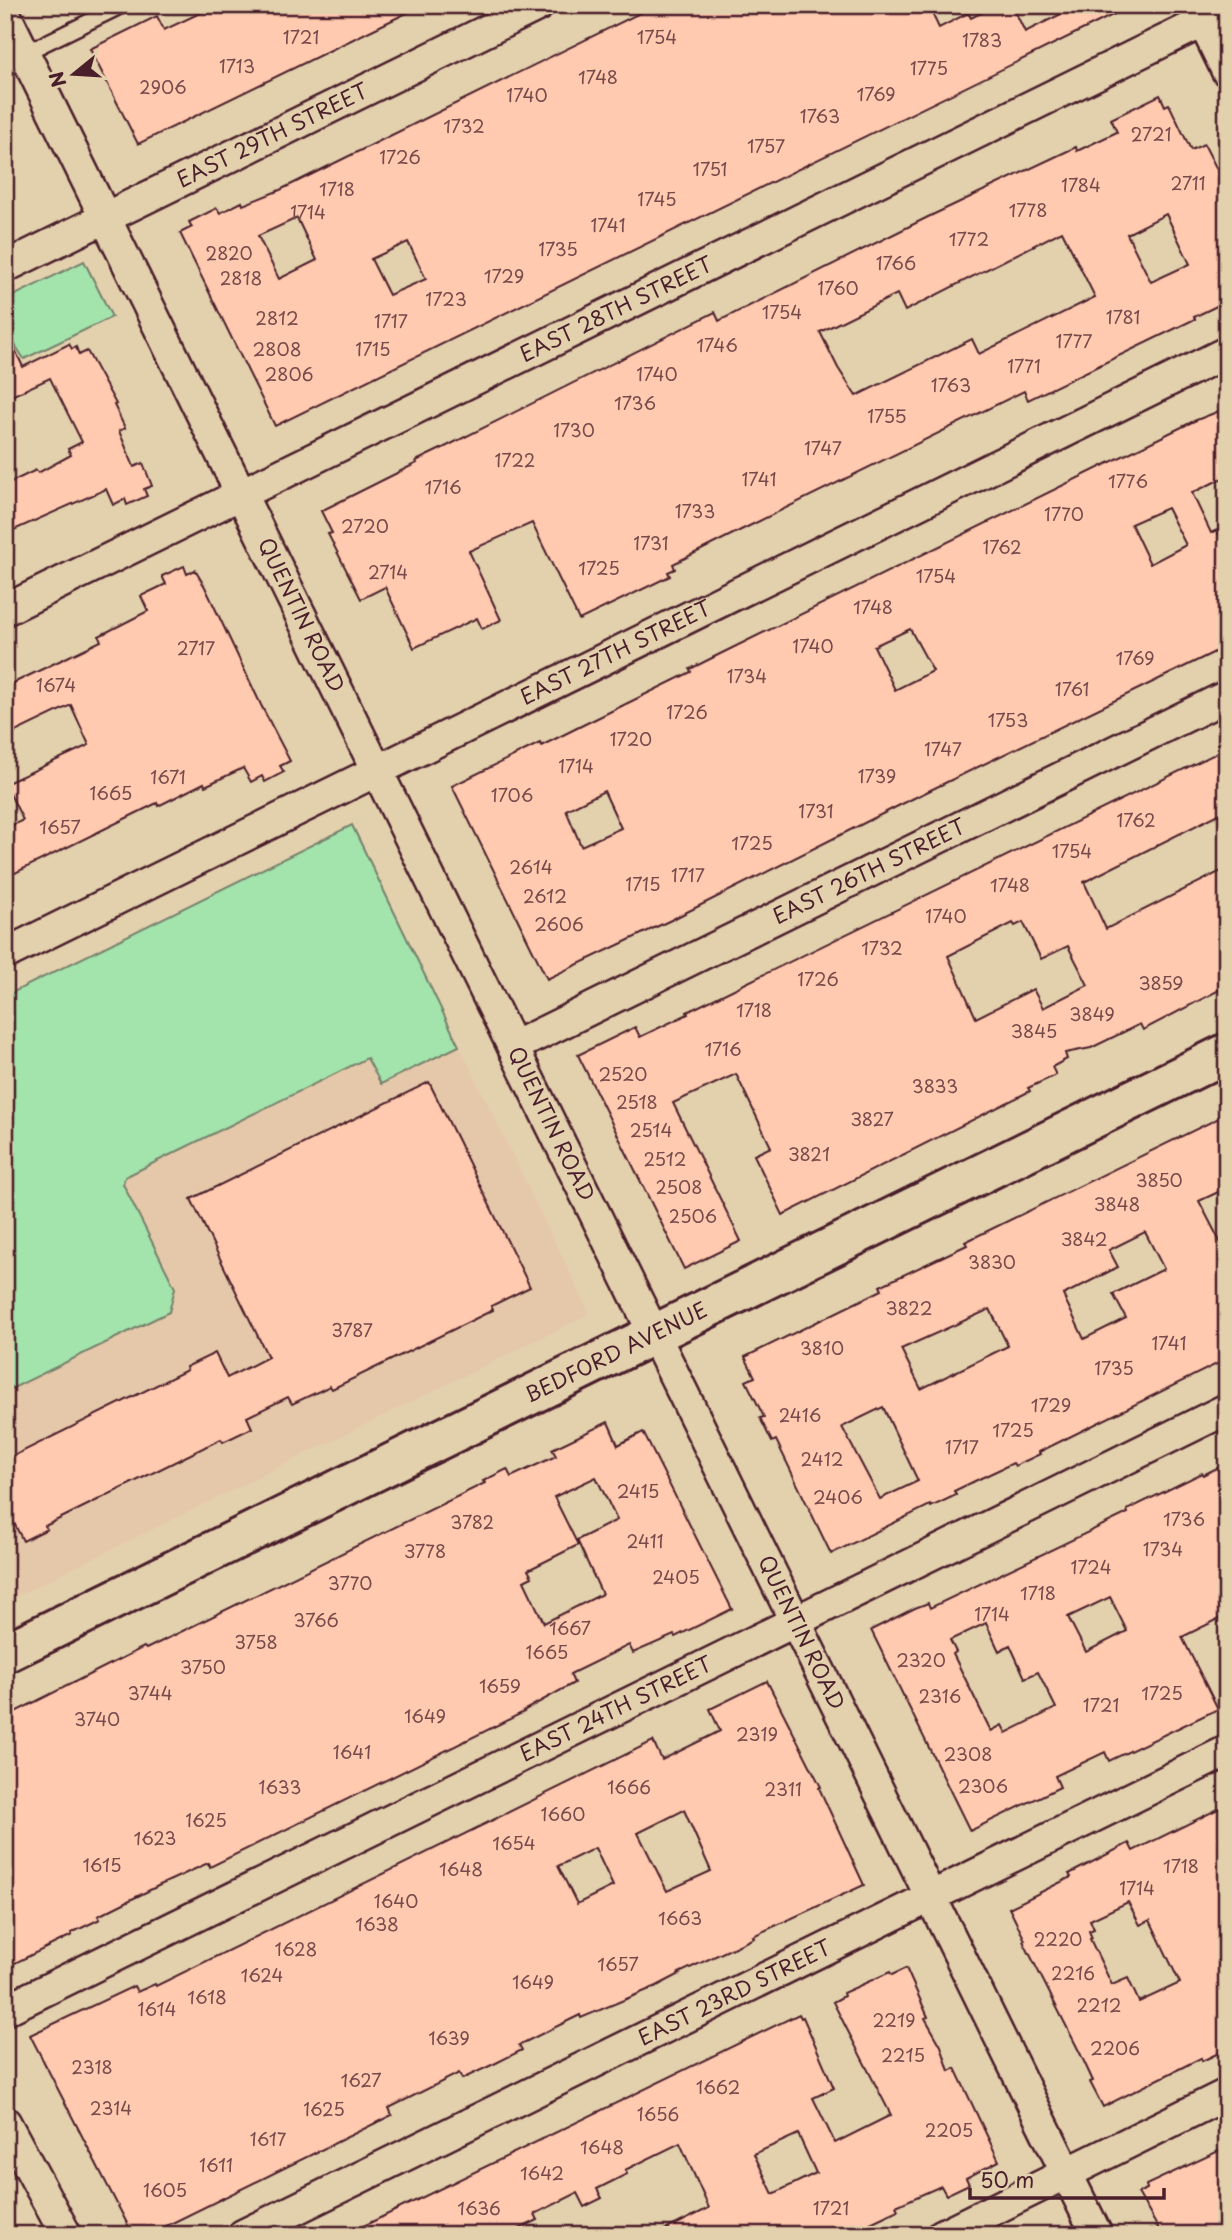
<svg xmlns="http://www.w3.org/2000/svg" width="1232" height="2240" viewBox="0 0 1232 2240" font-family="'Playpen Sans',sans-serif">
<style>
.built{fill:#e5c8a9}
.green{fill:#a3e3ac;stroke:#76816c;stroke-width:2}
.building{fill:#ffcaaf;stroke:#4a1f2b;stroke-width:2;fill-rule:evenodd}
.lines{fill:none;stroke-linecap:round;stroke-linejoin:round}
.service-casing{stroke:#4a1f2b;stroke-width:19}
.minor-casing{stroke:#4a1f2b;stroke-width:35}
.secondary-casing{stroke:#4a1f2b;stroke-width:44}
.service{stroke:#e3d1ae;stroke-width:14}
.minor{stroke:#e3d1ae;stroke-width:30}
.secondary{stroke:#e3d1ae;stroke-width:38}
.labels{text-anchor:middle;stroke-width:6;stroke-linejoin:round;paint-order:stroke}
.number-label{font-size:18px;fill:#774a4c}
.street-label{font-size:21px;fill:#4a1f2b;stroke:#e3d1ae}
</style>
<rect width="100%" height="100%" fill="#e3d1ae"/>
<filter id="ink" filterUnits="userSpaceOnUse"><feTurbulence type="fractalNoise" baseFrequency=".0143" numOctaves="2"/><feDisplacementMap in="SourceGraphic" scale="14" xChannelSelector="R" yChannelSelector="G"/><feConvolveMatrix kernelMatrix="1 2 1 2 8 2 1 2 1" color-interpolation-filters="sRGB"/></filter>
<g filter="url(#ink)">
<path class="built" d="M352,825L590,1314L5,1602V996Z"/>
<g class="green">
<path d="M84,261L112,317L24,359L5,329V300Z"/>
<path d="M352,825L459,1046L381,1084L367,1058L125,1177L123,1184L175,1288L169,1312L5,1392V996Z"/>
</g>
<g class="building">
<path d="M217,5H423L138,144L90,49L157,16L164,30Z"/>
<path d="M656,5H928L939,28L968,13L971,18L997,5H1012L1025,32L1079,5H1133L275,426L180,233L192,227L189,222L217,208L220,213L242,202L243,205L280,190ZM297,218L317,260L279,279L258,236ZM408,242L426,279L389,295L371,259Z"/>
<path d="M1160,95L1165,106L1169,104L1191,150L1204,144L1227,189V301L1194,317L1195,319L1028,400L1024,391L741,530L673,564L675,569L668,572L670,576L579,620L532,523L469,551L501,620L482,629L477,618L414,648L385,587L361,599L328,534L332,533L321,511L417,463L416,461L443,448L715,312L719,321L928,217L1076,147L1077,151L1117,132L1111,119ZM1166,214L1190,264L1151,282L1127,234ZM1062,231L1095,297L979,354L972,339L856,396L838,368L820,332L897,294L905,311Z"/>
<path d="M5,328L23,367L69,344L72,349L76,347L79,355L87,351L116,404L114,405L125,428L119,431L134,467L143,463L152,486L144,489L147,496L127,505L125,499L113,505L106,489L5,534V485L36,470L38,473L71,455L68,449L82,442L50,378L5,399Z"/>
<path d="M1227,408V476L1192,493L1211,533L1217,530L1227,550V646L912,799L671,920L547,979L452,786L540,743L541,746L579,727L691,672L690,669L714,657L1194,421ZM1167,508L1186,545L1150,564L1131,524ZM910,629L933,671L895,690L874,646ZM604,791L621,828L581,846L566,810Z"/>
<path d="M184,566L187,574L195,570L205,587L261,705L290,761L280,766L284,772L265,782L262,776L251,782L243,768L205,786L204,783L158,806L157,803L5,878V829L23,820L5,784L89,745L71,705L5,737V687L101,641L99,636L148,611L141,596L166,584L162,576Z"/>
<path d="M1227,748V810L1084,882L1106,929L1227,868V895L1220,898L1227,912V986L1143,1030L1140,1024L1091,1048L1065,1053L1067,1059L1052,1067L1056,1075L1028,1088L1030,1091L783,1215L754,1155L771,1147L736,1074L673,1103L741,1241L684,1269L578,1055L635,1027L640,1037L688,1014L687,1012ZM1023,922L1041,959L1068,946L1088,985L1043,1008L1033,989L976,1018L948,956L1013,923L1015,926Z"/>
<path d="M429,1082L530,1287L491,1306L493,1310L332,1389L330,1386L292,1404L288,1397L247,1417L252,1428L223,1442L221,1439L45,1526L47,1529L23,1541L5,1505V1460L187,1370L186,1367L215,1353L227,1378L268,1357L191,1199Z"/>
<path d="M1227,1114V1188L1199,1201L1227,1255V1359L1039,1452L1040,1454L1015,1466L1013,1463L979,1479L954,1491L956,1495L931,1507L930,1505L831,1554L776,1440L772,1442L760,1418L764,1417L746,1381L755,1377L745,1357L882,1290L880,1286L967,1245L965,1242ZM1145,1232L1164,1269L1113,1294L1126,1318L1084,1339L1063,1295L1118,1267L1109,1250ZM990,1309L1008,1346L921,1389L901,1349ZM883,1407L918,1481L880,1499L842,1427Z"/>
<path d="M608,1422L618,1445L643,1432L732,1609L675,1637L674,1635L633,1653L629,1645L570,1674L574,1683L523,1711L524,1712L210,1867L208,1863L160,1885L98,1916L100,1919L71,1933L72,1935L13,1964L12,1962L5,1965V1717L144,1647L146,1649L485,1483L483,1481L507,1469L511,1477L556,1456L552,1449ZM596,1477L617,1520L577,1540L602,1594L544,1623L524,1581L532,1577L528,1570L578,1545L554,1497Z"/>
<path d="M1227,1463V1615L1182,1637L1218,1709L1109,1761L1105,1752L1055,1776L1060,1787L970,1831L871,1630L915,1608L928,1603L930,1608L1128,1513L1127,1510L1202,1473L1203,1475ZM1110,1597L1127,1631L1086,1652L1068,1617ZM986,1623L999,1651L1010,1645L1025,1678L1038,1672L1056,1708L1006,1733L1002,1725L991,1731L953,1654L956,1652L950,1640Z"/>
<path d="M767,1681L821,1787L819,1788L864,1885L753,1936L754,1938L679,1973L680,1974L657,1986L581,2018L580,2015L519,2045L522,2050L496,2063L462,2079L459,2073L389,2108L392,2115L148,2235H133L30,2035L134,1986L137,1992L155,1984L156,1986L653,1741L662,1760L720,1731L710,1709ZM684,1810L711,1871L667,1891L638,1833ZM595,1848L613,1886L577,1904L558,1866Z"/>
<path d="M1220,1808L1227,1823V2049L1202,2061L1201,2058L1103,2107L1090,2082L1093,2081L1080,2053L1023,1941L1025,1940L1009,1908L1071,1877L1069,1874L1129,1843L1133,1851ZM1128,1902L1140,1925L1150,1920L1180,1983L1139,2002L1128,1978L1112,1985L1090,1939L1092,1938L1089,1931L1094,1929L1090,1920Z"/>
<path d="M906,1968L928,2017L925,2018L941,2046L949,2071L955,2068L999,2161L966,2178L969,2184L946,2195L941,2186L896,2206L898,2210L845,2235H655L709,2208L680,2143L625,2170L627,2174L597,2189L602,2198L584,2207L577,2193L535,2214L538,2220L507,2235H345L799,2014L801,2018L803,2017L834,2088L813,2098L835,2143L891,2115L833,2002L844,1996L843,1993L890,1972L892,1975ZM798,2134L816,2173L773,2194L754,2154Z"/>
<path d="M1227,2147V2229L1216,2235H1162L1138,2193L1147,2189L1146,2185Z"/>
</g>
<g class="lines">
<defs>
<path id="service" d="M25,53L123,5"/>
<g id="minor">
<path d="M1195,5L1227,71"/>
<path id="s1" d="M5,14L1097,2235"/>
<path id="s2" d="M5,267L539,5"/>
<path id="s3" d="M5,610L1227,10"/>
<path id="s4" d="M5,954L1227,352"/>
<path id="s5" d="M513,1047L1227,696"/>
<path id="s6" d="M5,2010L1227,1409"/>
<path d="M5,2122L66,2235"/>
<path id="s7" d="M243,2235L1227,1751"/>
<path d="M942,2235L1227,2094"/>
</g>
<g id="secondary">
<path id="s8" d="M5,1653L1227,1053"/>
</g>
</defs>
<use href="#service" class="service-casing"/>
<use href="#minor" class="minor-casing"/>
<use href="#secondary" class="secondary-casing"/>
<use href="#service" class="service"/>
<use href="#minor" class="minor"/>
<use href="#secondary" class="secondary"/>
</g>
</g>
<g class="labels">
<g class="number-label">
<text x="301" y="44">1721</text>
<text x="657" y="44">1754</text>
<text x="982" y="47">1783</text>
<text x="237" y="73">1713</text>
<text x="929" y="75">1775</text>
<text x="598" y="84">1748</text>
<text x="163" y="94">2906</text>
<text x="876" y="101">1769</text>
<text x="527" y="102">1740</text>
<text x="820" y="123">1763</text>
<text x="464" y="133">1732</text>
<text x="1151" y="141">2721</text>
<text x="766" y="153">1757</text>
<text x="400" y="164">1726</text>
<text x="710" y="176">1751</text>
<text x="1188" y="190">2711</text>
<text x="1081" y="192">1784</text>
<text x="337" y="196">1718</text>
<text x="657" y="206">1745</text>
<text x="1028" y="217">1778</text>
<text x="308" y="219">1714</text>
<text x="608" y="232">1741</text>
<text x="969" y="246">1772</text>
<text x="558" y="256">1735</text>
<text x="229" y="260">2820</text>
<text x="896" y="270">1766</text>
<text x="504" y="283">1729</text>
<text x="241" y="285">2818</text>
<text x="838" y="295">1760</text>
<text x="446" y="306">1723</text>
<text x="782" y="319">1754</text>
<text x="1123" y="324">1781</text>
<text x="277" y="325">2812</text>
<text x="391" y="328">1717</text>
<text x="1074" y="348">1777</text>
<text x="717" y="352">1746</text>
<text x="277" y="356">2808</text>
<text x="373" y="356">1715</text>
<text x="1024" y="373">1771</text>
<text x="289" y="381">2806</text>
<text x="657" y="381">1740</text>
<text x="951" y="392">1763</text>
<text x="635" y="410">1736</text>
<text x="887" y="423">1755</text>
<text x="574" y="437">1730</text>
<text x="823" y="455">1747</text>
<text x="515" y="467">1722</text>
<text x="759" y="486">1741</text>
<text x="1128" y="488">1776</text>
<text x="443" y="494">1716</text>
<text x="695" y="518">1733</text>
<text x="1064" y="521">1770</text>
<text x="365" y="533">2720</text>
<text x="651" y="550">1731</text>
<text x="1002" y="554">1762</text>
<text x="599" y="575">1725</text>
<text x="388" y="579">2714</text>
<text x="936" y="583">1754</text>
<text x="873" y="614">1748</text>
<text x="813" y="653">1740</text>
<text x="196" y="655">2717</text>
<text x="1135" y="665">1769</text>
<text x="747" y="683">1734</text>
<text x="56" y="692">1674</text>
<text x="1072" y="696">1761</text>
<text x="687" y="719">1726</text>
<text x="1008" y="727">1753</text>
<text x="631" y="746">1720</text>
<text x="943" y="756">1747</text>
<text x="576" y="773">1714</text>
<text x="877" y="783">1739</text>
<text x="168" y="784">1671</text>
<text x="111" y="800">1665</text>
<text x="512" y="802">1706</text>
<text x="816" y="818">1731</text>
<text x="1136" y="827">1762</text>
<text x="60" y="834">1657</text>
<text x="752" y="850">1725</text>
<text x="1072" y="858">1754</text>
<text x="531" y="874">2614</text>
<text x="688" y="882">1717</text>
<text x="643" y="891">1715</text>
<text x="1010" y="892">1748</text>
<text x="545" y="903">2612</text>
<text x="946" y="923">1740</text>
<text x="559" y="931">2606</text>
<text x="882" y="955">1732</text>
<text x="818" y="986">1726</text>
<text x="1161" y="990">3859</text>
<text x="754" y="1017">1718</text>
<text x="1092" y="1021">3849</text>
<text x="1034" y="1038">3845</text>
<text x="723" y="1056">1716</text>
<text x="623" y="1081">2520</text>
<text x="935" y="1093">3833</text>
<text x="637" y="1109">2518</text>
<text x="872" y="1126">3827</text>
<text x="651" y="1137">2514</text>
<text x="809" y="1161">3821</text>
<text x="665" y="1166">2512</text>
<text x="1159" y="1187">3850</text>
<text x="679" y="1194">2508</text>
<text x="1117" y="1211">3848</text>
<text x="693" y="1223">2506</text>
<text x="1084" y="1246">3842</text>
<text x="992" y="1269">3830</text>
<text x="909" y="1315">3822</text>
<text x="352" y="1337">3787</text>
<text x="1169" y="1350">1741</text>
<text x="822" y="1355">3810</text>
<text x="1114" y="1375">1735</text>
<text x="1051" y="1412">1729</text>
<text x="800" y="1422">2416</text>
<text x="1013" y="1437">1725</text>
<text x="962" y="1454">1717</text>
<text x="822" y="1466">2412</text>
<text x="638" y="1498">2415</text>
<text x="838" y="1504">2406</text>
<text x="1184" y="1526">1736</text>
<text x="472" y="1529">3782</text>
<text x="645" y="1548">2411</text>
<text x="1163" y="1556">1734</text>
<text x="425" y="1558">3778</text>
<text x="1091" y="1574">1724</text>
<text x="676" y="1584">2405</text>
<text x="350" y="1590">3770</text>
<text x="1038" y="1600">1718</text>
<text x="992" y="1621">1714</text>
<text x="316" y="1627">3766</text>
<text x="570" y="1635">1667</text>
<text x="256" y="1649">3758</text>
<text x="547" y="1659">1665</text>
<text x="921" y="1667">2320</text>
<text x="203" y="1674">3750</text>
<text x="500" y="1693">1659</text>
<text x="150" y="1700">3744</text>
<text x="1162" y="1700">1725</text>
<text x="940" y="1703">2316</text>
<text x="1101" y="1712">1721</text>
<text x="425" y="1723">1649</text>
<text x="97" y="1726">3740</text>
<text x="757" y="1741">2319</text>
<text x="352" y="1759">1641</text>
<text x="968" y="1761">2308</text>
<text x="983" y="1793">2306</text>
<text x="280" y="1794">1633</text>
<text x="629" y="1794">1666</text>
<text x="783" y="1796">2311</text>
<text x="563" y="1821">1660</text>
<text x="206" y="1827">1625</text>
<text x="155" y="1845">1623</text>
<text x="514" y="1850">1654</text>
<text x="102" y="1872">1615</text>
<text x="1181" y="1873">1718</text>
<text x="461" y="1876">1648</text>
<text x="1137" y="1895">1714</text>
<text x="396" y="1908">1640</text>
<text x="680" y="1925">1663</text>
<text x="377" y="1931">1638</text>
<text x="1058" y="1946">2220</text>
<text x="296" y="1956">1628</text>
<text x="618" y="1971">1657</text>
<text x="1073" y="1980">2216</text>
<text x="262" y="1982">1624</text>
<text x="533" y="1989">1649</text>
<text x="207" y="2004">1618</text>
<text x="1099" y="2012">2212</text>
<text x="157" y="2016">1614</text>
<text x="894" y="2027">2219</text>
<text x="449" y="2045">1639</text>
<text x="1115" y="2055">2206</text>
<text x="903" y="2062">2215</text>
<text x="92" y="2074">2318</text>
<text x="361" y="2087">1627</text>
<text x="718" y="2094">1662</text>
<text x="111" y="2115">2314</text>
<text x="324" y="2116">1625</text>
<text x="658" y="2121">1656</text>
<text x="949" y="2137">2205</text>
<text x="268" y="2146">1617</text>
<text x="602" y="2154">1648</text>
<text x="216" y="2172">1611</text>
<text x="542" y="2180">1642</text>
<text x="165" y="2197">1605</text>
<text x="479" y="2215">1636</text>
<text x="831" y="2215">1721</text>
</g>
<g class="street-label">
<text dy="7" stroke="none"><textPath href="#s2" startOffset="298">EAST 29TH STREET</textPath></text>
<text dy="7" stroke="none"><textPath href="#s3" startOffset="681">EAST 28TH STREET</textPath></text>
<text dy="7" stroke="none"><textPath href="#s1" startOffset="670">QUENTIN ROAD</textPath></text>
<text dy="7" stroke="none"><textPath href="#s4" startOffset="681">EAST 27TH STREET</textPath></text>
<text dy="7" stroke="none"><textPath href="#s5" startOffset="397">EAST 26TH STREET</textPath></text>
<text dy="7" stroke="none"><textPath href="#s1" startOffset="1237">QUENTIN ROAD</textPath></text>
<text dy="7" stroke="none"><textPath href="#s8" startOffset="681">BEDFORD AVENUE</textPath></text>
<text dy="7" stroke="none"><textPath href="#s1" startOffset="1804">QUENTIN ROAD</textPath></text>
<text dy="7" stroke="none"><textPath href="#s6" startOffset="681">EAST 24TH STREET</textPath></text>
<text dy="7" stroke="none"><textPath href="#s7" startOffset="548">EAST 23RD STREET</textPath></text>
</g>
</g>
<rect width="1232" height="2240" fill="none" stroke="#e3d1ae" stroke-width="28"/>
<rect x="14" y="14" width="1204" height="2212" fill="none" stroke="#4a1f2b" stroke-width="2.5" filter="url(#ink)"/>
<g transform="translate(74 74) rotate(252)" stroke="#e3d1ae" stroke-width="5" paint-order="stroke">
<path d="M0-5L12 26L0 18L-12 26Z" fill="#4a1f2b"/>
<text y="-10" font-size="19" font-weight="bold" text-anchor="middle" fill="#4a1f2b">N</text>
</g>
<path d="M970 2188v10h194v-10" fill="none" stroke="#4a1f2b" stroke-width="3.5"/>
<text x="980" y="2188" font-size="21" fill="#4a1f2b" stroke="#e3d1ae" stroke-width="5" paint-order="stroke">50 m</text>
</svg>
